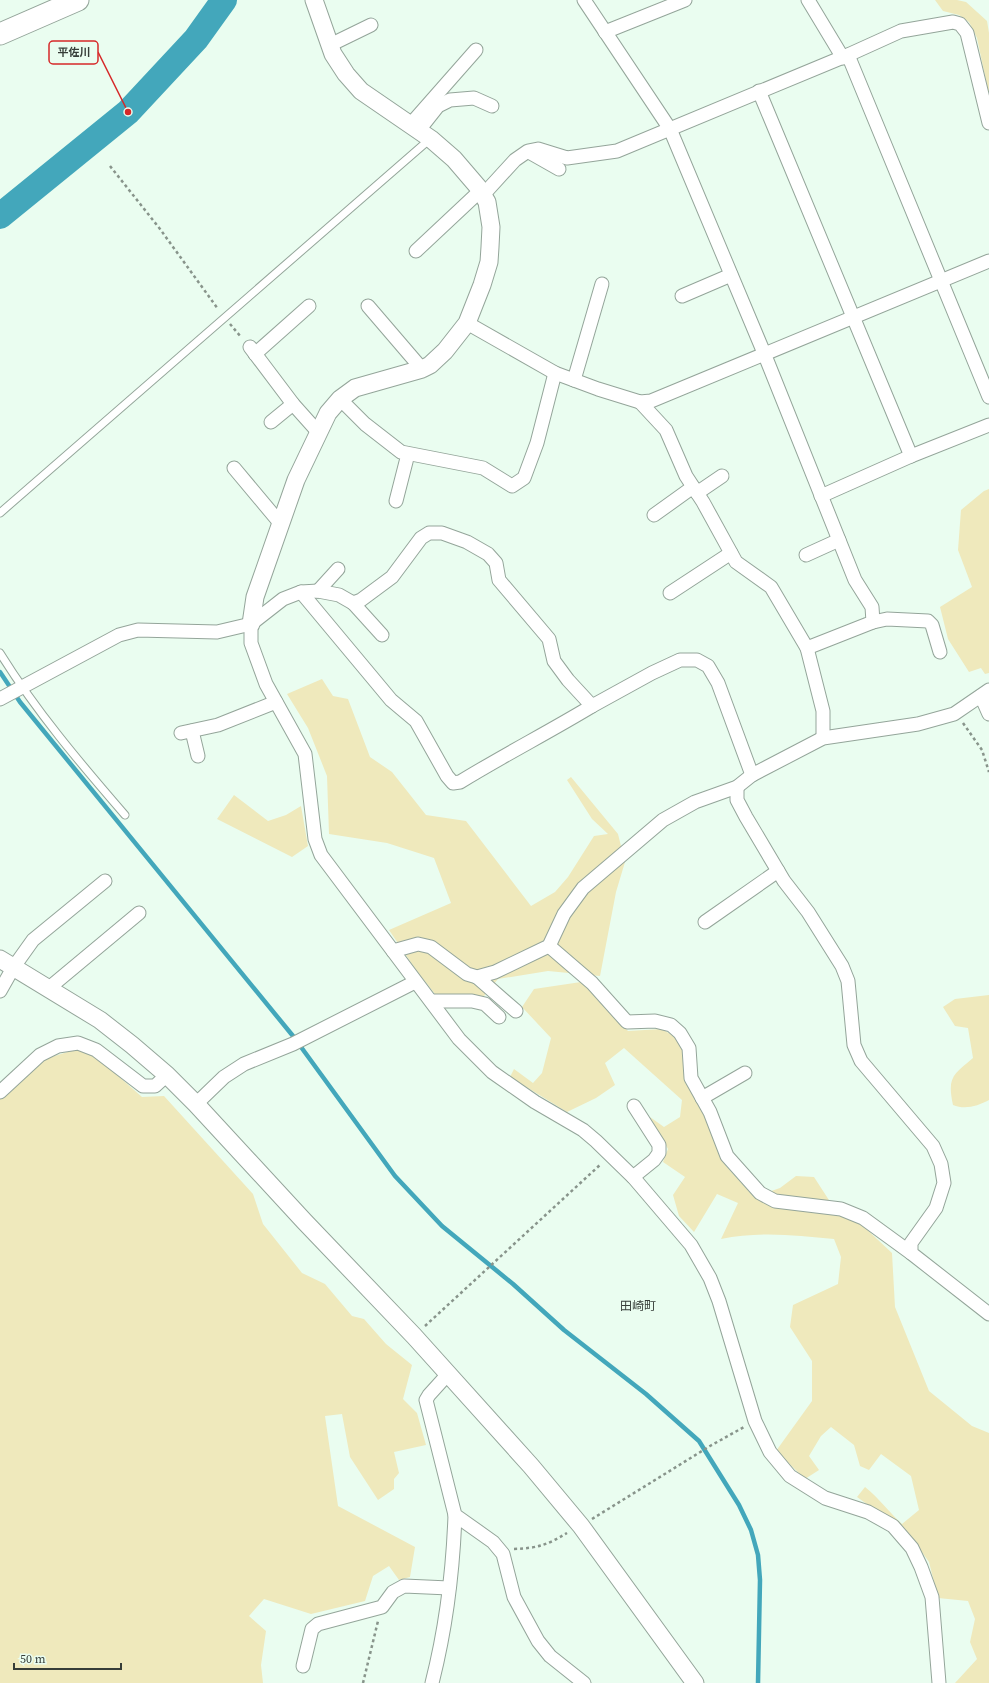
<svg xmlns="http://www.w3.org/2000/svg" width="989" height="1683" viewBox="0 0 989 1683" font-family="'Source Serif 4','Noto Sans JP',serif">
<style>
.green{fill:#efe9bc}
.lines{fill:none;stroke-linecap:round;stroke-linejoin:round}
.stream{stroke:#43a7bb;stroke-width:4.5}
.river{stroke:#43a7bb;stroke-width:26}
.service-casing{stroke:#94a59a;stroke-width:9}
.minor-casing{stroke:#94a59a;stroke-width:15}
.tertiary-casing{stroke:#94a59a;stroke-width:19}
.primary-casing{stroke:#94a59a;stroke-width:23}
.path{stroke:#88948b;stroke-width:2.5;stroke-dasharray:3 3;stroke-linecap:butt}
.service{stroke:#fff;stroke-width:7}
.minor{stroke:#fff;stroke-width:13}
.tertiary{stroke:#fff;stroke-width:17}
.primary{stroke:#fff;stroke-width:21}
.labels{text-anchor:middle;stroke-width:3.5;stroke-linejoin:round;paint-order:stroke}
.quarter-label{font-size:12px;fill:#363d38;stroke:#eafdf0}
.leader{fill:none;stroke:#d62828;stroke-width:1.5}
.callout-dot{fill:#d62828;stroke:#eafdf0;stroke-width:1.5}
.callout{fill:#eafdf0;stroke:#d62828;stroke-width:1.5}
.callout-label{font-size:11px;text-anchor:middle;font-weight:bold;fill:#363d38}
</style>
<rect width="100%" height="100%" fill="#eafdf0"/>
<g class="green">
<path d="M935,0H957L966,2L987,21L989,33V95L977,38L969,22L959,15L943,11Z"/>
<path d="M989,489V673L985,674L981,668L969,672L948,639L940,607L972,587L958,550L961,510L984,491Z"/>
<path d="M322,679L333,696L348,699L370,757L392,772L426,815L466,821L531,906L555,892L568,877L594,836L608,834L592,819L567,780L571,777L618,834L625,862L616,892L600,976L548,971L498,979L484,996L435,994L416,970L389,930L451,903L434,858L387,843L329,834L327,776L308,728L287,694Z"/>
<path d="M234,795L268,821L286,815L301,806L308,846L292,857L217,819Z"/>
<path d="M581,982L628,1031L662,1029L675,1037L683,1052L685,1082L704,1111L726,1166L754,1197L780,1188L796,1176L814,1177L838,1214L862,1225L892,1253L895,1307L929,1391L972,1426L989,1433V1683H955L977,1659L970,1642L975,1619L968,1601L938,1598L929,1562L909,1534L857,1497L865,1487C879,1498 889,1512 902,1524L919,1510L911,1476L881,1454L869,1470L860,1466L854,1445L831,1427L821,1436L809,1456L819,1470L805,1479L776,1451L812,1401V1361L790,1327L793,1305L838,1284L841,1257L834,1239C796,1235 758,1231 721,1239L738,1203L717,1194L694,1232L679,1216L673,1195L685,1177L663,1162L668,1149L650,1117L664,1127L680,1117L682,1100L624,1048L605,1063L615,1085L596,1098L567,1112L510,1077L514,1069L533,1083L542,1073L551,1038L522,1007L534,989Z"/>
<path d="M989,995V1100C978,1106 965,1110 953,1105C947,1077 953,1075 973,1058L968,1028L955,1026L943,1007L955,999Z"/>
<path d="M77,1049L98,1058L142,1097L164,1096L253,1194L263,1224L302,1273L325,1284L352,1316L364,1319L386,1344L412,1365L403,1399L417,1413L426,1445L394,1452L399,1473L394,1479V1489L378,1500L350,1457L342,1414L325,1416L338,1506L415,1547L410,1577L399,1580L389,1566L373,1576L365,1601L311,1614L264,1599L249,1616L266,1631L261,1665L263,1683H0V1097L45,1059Z"/>
</g>
<g class="lines">
<path class="stream" d="M0,672L20,702L293,1036L395,1176L442,1226L513,1284L564,1330L646,1394L699,1441L739,1505L751,1530L758,1555L760,1580L758,1683"/>
<path class="river" d="M0,216L128,112L196,39L224,0"/>
<defs>
<g id="service">
<path d="M0,513L430,139"/>
<path d="M0,653C36,711 80,763 125,815"/>
</g>
<g id="minor">
<path d="M584,0L670,129L764,353L855,580L872,607L873,622L807,648"/>
<path d="M808,0L843,58"/>
<path d="M605,32L685,0"/>
<path d="M330,45L371,25"/>
<path d="M848,55L989,397"/>
<path d="M759,91L911,456"/>
<path d="M410,125L476,50"/>
<path d="M419,130L438,106L450,100L474,98L492,106"/>
<path d="M529,152L559,169"/>
<path d="M483,195L515,160L528,151L538,149L567,158L617,151L848,55L901,31L953,22L960,24L967,33L989,123"/>
<path d="M416,251L480,191"/>
<path d="M682,296L731,275"/>
<path d="M368,306L422,369"/>
<path d="M467,323L555,373L598,389L640,402L651,401L989,261"/>
<path d="M250,347L293,404L318,432"/>
<path d="M255,354L309,306"/>
<path d="M574,380L602,284"/>
<path d="M340,399L365,424L401,452L483,468L512,486L524,478L537,443L555,373"/>
<path d="M640,402L666,430L686,476L703,502L736,562L771,587L807,648L823,711V738"/>
<path d="M271,422L293,404"/>
<path d="M234,468L280,523"/>
<path d="M697,493L722,476"/>
<path d="M821,496L911,456L989,425"/>
<path d="M396,501L408,454"/>
<path d="M654,515L693,487"/>
<path d="M806,555L839,540"/>
<path d="M318,591L338,569"/>
<path d="M301,592L391,700L416,721L447,776L453,783L460,782C504,755 549,732 592,706"/>
<path d="M670,593L731,553"/>
<path d="M353,603L382,635"/>
<path d="M873,622L887,619L928,621L932,625L940,652"/>
<path d="M251,624V643L266,684L305,754L315,839L321,855L459,1039L492,1072L535,1102L583,1130L596,1141L633,1177L691,1245L710,1278L719,1301L755,1421L770,1452L790,1476L825,1498L868,1512L893,1526L912,1548L921,1567L932,1597L939,1683"/>
<path d="M981,696L989,714"/>
<path d="M0,699L119,635L138,630L217,632L251,624L283,599L301,592L318,591L339,595L353,603L361,600L392,577L421,538L429,533H442L467,542L488,554L496,563L499,580L549,639L554,661L568,680L592,706L652,673L680,660H697L708,666L718,683L752,775"/>
<path d="M192,731L198,756"/>
<path d="M181,733L218,725L276,702"/>
<path d="M737,787V800L746,817L784,881L808,912L842,966L848,981L854,1045L861,1061L933,1146L941,1164L944,1183L936,1208L911,1243V1253L989,1314"/>
<path d="M705,922L778,871"/>
<path d="M549,946L592,983L627,1022L655,1021L671,1025L680,1033L689,1048L691,1078L710,1112L727,1156L760,1193L775,1201L841,1209L863,1218L911,1253"/>
<path d="M393,951L418,944L431,947L467,974L477,977L495,972L549,946L564,914L583,888L663,820L695,802L737,787L752,775L823,738L918,724L954,714L989,690"/>
<path d="M477,977L516,1011"/>
<path d="M49,988L139,913"/>
<path d="M0,991L13,968L33,940L105,881"/>
<path d="M431,1001H472L485,1004L499,1017"/>
<path d="M0,1092L40,1055L58,1046L78,1043L96,1050L143,1086H155L167,1075"/>
<path d="M702,1098L745,1073"/>
<path d="M196,1104L224,1077L244,1064L293,1044L415,982"/>
<path d="M633,1177L654,1160L659,1153V1145L634,1106"/>
<path d="M448,1374L429,1395L426,1400L455,1515L493,1542L503,1554L514,1597L538,1641L550,1656L584,1683"/>
<path d="M303,1666L312,1629L318,1624L382,1607L393,1592L404,1586L449,1588"/>
<path d="M432,1683C446,1628 453,1571 455,1515"/>
</g>
<g id="tertiary">
<path d="M251,624L255,597L296,480L328,413L340,399L355,388L422,369L430,365L445,351L467,323L482,285L489,262L490,247L491,227L487,202L478,187L454,159L431,139L361,91L346,74L333,54L314,0"/>
<path d="M0,959L100,1020L132,1045L167,1075L196,1104L304,1221L414,1336L531,1466L581,1526L695,1683"/>
</g>
<path id="primary" d="M0,34L78,0"/>
</defs>
<use href="#service" class="service-casing"/>
<use href="#minor" class="minor-casing"/>
<use href="#tertiary" class="tertiary-casing"/>
<use href="#primary" class="primary-casing"/>
<g class="path">
<path d="M110,166L160,229L218,309"/>
<path d="M230,324L241,337"/>
<path d="M963,723L982,750L989,772"/>
<path d="M425,1326L601,1164"/>
<path d="M592,1519L710,1446L744,1427"/>
<path d="M514,1549C538,1548 547,1545 567,1533"/>
<path d="M363,1683L378,1621"/>
</g>
<use href="#service" class="service"/>
<use href="#minor" class="minor"/>
<use href="#tertiary" class="tertiary"/>
<use href="#primary" class="primary"/>
</g>
<g class="labels">
<g class="quarter-label">
<text x="638" y="1310">田崎町</text>
</g>
</g>
<path class="leader" d="M128 112L98 52"/>
<circle class="callout-dot" cx="128" cy="112" r="4"/>
<rect class="callout" x="49" y="41" width="49" height="23" rx="4"/>
<g class="callout-label">
<text x="74" y="56">平佐川</text>
</g>
<path d="M14 1663v6h107v-6" fill="none" stroke="#363d38" stroke-width="2"/>
<text x="20" y="1663" font-size="12" fill="#363d38" stroke="#eafdf0" stroke-width="3" paint-order="stroke">50 m</text>
</svg>
